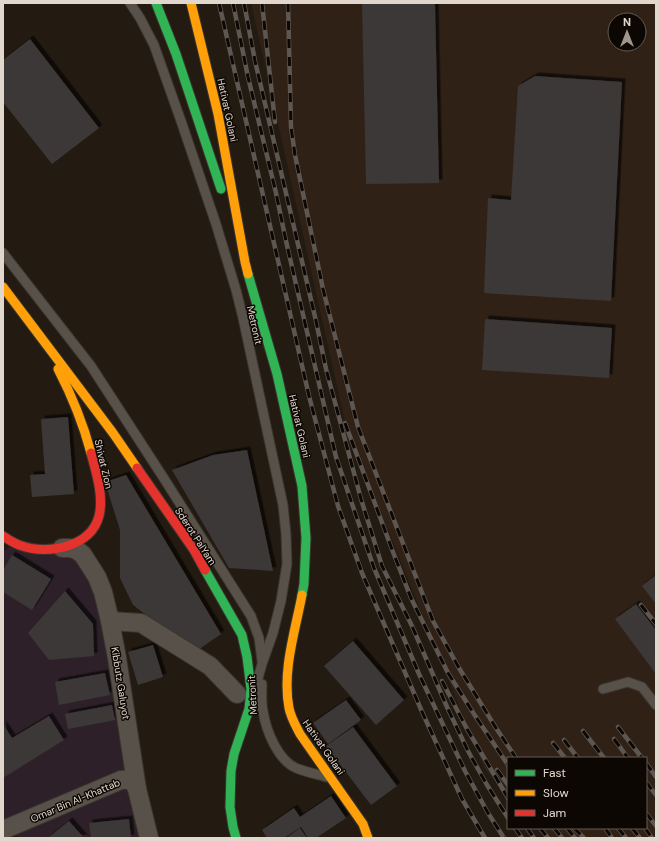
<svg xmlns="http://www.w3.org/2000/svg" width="659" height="841" viewBox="0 0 659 841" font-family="'DM Sans',sans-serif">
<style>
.commercial{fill:#2d2029}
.industrial{fill:#302117;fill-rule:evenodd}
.building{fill:#3d3737;filter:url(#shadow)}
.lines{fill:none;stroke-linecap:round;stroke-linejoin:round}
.lane-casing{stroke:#3b352e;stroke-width:11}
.street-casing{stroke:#3b352e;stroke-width:20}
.fast-casing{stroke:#3b352e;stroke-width:11}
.slow-casing{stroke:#3b352e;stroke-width:11}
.jam-casing{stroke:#3b352e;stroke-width:11}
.lane{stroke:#58514a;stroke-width:9}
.street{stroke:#58514a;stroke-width:18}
.fast{stroke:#30b455;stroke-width:9}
.slow{stroke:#ff9f0a;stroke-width:9}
.jam{stroke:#e5322d;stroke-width:9}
.rail-casing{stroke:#5e5751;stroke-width:4.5}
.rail{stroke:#0d0703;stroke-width:3;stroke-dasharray:9;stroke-linecap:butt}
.labels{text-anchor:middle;stroke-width:3;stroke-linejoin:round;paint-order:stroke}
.street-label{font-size:10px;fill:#e1d7cd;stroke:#0d0703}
</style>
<defs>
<filter id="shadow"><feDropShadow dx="3.5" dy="-3.5" stdDeviation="0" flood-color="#0009"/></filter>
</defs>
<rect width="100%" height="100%" fill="#231b12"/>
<path class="commercial" d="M16,544L54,549L89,564L149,838H18L5,823L3,824V551Z"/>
<path class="industrial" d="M251,3H656V838H545L537,828H646V758H508V795L484,768L346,426ZM615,20H639V44H615Z"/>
<g class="building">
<path d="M362,3H435L439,183L366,184Z"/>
<path d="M30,39L99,128L52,164L3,102V60Z"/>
<path d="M535,76L622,82L611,301L484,293L488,198L511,200L518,86Z"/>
<path d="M485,319L612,328L609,378L482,370Z"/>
<path d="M68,417L74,494L32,497L30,475L45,474L41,419Z"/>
<path d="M247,450L273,571L229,568L172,470L213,455Z"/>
<path d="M126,475L221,634L195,652L133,605L120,578V530L105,482Z"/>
<path d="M12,555L51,579L32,610L3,592V570Z"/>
<path d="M656,575V604L642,586Z"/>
<path d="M65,591L93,624L94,656L49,660L28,633Z"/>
<path d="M636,604L656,630V674L615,619Z"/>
<path d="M353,641L404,700L376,725L324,666Z"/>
<path d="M153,645L163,677L138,685L128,652Z"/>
<path d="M105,673L110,695L59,705L55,682Z"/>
<path d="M346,700L361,720L328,744L313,723Z"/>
<path d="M112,705L115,720L68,729L65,714Z"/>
<path d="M49,716L64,740L3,778V724L12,738Z"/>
<path d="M353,727L397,786L371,805L326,746Z"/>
<path d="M331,796L346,818L316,838H308L301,827L284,838H267L262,830L294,808L300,817Z"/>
<path d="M129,819L131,838H91L89,823Z"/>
<path d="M69,821L84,838H48Z"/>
<path d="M300,828L307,838H286Z"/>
</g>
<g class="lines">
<defs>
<g id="lane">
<path d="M130,3L140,18L154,45L181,121L216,224L236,290L243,318L283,505L286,534L287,564L281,601L273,633L262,664L257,682"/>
<path d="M3,253L91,366L163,477L251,616L259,638L262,661"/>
<path d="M262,684C262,693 261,702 263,711C266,731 278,760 296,768C306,772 316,774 326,777"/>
<path d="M603,689L628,682L642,687L656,705"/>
</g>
<g id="street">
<path d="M62,548H70L77,550L83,555L97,577L103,592L110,621L117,658L137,789L149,838"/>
<path d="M110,621L141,623L210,666L237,694"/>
<path d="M3,830L121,780C129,779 134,781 137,789"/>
</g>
<g id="fast">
<path d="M156,3L176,54L221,189"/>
<path d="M248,274L277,374L302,486L306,538L304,584L302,595"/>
<path d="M205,570L242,635L247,657L251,689L249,709L234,754L231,771L230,807L233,827L236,838"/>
</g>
<g id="slow">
<path d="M191,3L218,114L245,262L248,274"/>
<path d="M3,287L113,433L137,468"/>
<path d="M58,369C72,396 83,423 91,453"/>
<path d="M302,595C295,632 282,671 289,708C291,718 296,726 300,734L363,824L368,838"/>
</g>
<g id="jam">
<path d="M137,468L194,550L205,570"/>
<path d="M3,536C9,540 15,544 22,546C48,555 91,547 99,516C104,496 96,472 91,453"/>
</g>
</defs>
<use href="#lane" class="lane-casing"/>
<use href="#street" class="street-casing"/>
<use href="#fast" class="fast-casing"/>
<use href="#slow" class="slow-casing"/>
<use href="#jam" class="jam-casing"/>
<use href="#lane" class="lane"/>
<use href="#street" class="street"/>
<use href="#fast" class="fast"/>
<use href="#slow" class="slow"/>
<use href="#jam" class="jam"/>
<defs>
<g id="rail">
<path d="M219,3L309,396L338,506L362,573L423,714L462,799L485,838"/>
<path d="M233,3L248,77L276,193L286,241L336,457L374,568L419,674L465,771L488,813L504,838"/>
<path d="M244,3L255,61L316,321L326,369L361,499L382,566L412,626L447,707L468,751L487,785L508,818"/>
<path d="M262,3L275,122"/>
<path d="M288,3L291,127L295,155L323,289L358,427L433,621L459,668L496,728L516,758"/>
<path d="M345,423L393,552L411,598L448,673L474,714L508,765"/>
<path d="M641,605L656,624"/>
<path d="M442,681L467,729L508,798"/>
<path d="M618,727L642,758"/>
<path d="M583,731L604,758"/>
<path d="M614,739L628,758"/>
<path d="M564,740L578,758"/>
<path d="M553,743L565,758"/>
<path d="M646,763L656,777"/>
<path d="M497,770L508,785"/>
<path d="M646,782L656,795"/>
<path d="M646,813L656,826"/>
<path d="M515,828L522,838"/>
<path d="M527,828L534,838"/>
<path d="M540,828L548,838"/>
<path d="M554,828L562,838"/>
<path d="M567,828L575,838"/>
<path d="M574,828L584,838"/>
<path d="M605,828L612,838"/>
<path d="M618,828L626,838"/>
<path d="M632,828L640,838"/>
<path d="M645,828L652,838"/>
</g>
</defs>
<use href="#rail" class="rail-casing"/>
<use href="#rail" class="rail"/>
</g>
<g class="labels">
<g class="street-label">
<text transform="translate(228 110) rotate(78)" y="4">Hativat Golani</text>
<text transform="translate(255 325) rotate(77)" y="4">Metronit</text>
<text transform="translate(300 426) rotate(77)" y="4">Hativat Golani</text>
<text transform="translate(104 464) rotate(77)" y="4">Shivat Zion</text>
<text transform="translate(196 536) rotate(57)" y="4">Sderot PalYam</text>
<text transform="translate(121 683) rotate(81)" y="4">Kibbutz Galuyot</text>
<text transform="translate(252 695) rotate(-93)" y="4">Metronit</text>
<text transform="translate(324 747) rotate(55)" y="4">Hativat Golani</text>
<text transform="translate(75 800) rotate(-23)" y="4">Omar Bin Al-Khattab</text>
</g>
</g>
<rect width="659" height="841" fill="none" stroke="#e1d7cd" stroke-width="8"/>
<rect x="507" y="757" width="140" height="72" fill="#0d0703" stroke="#625a54"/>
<rect x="515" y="770" width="20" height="6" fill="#30b455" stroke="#625a54"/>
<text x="543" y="777" font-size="12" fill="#e1d7cd">Fast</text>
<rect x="515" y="790" width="20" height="6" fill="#ff9f0a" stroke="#625a54"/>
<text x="543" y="797" font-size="12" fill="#e1d7cd">Slow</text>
<rect x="515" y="810" width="20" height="6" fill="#e5322d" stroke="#625a54"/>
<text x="543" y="817" font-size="12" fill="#e1d7cd">Jam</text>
<g transform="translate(627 32)"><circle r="19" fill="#0d0703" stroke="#625a54"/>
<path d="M0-3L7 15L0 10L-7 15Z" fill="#9e958c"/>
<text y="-6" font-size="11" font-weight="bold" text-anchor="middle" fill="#e1d7cd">N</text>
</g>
</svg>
